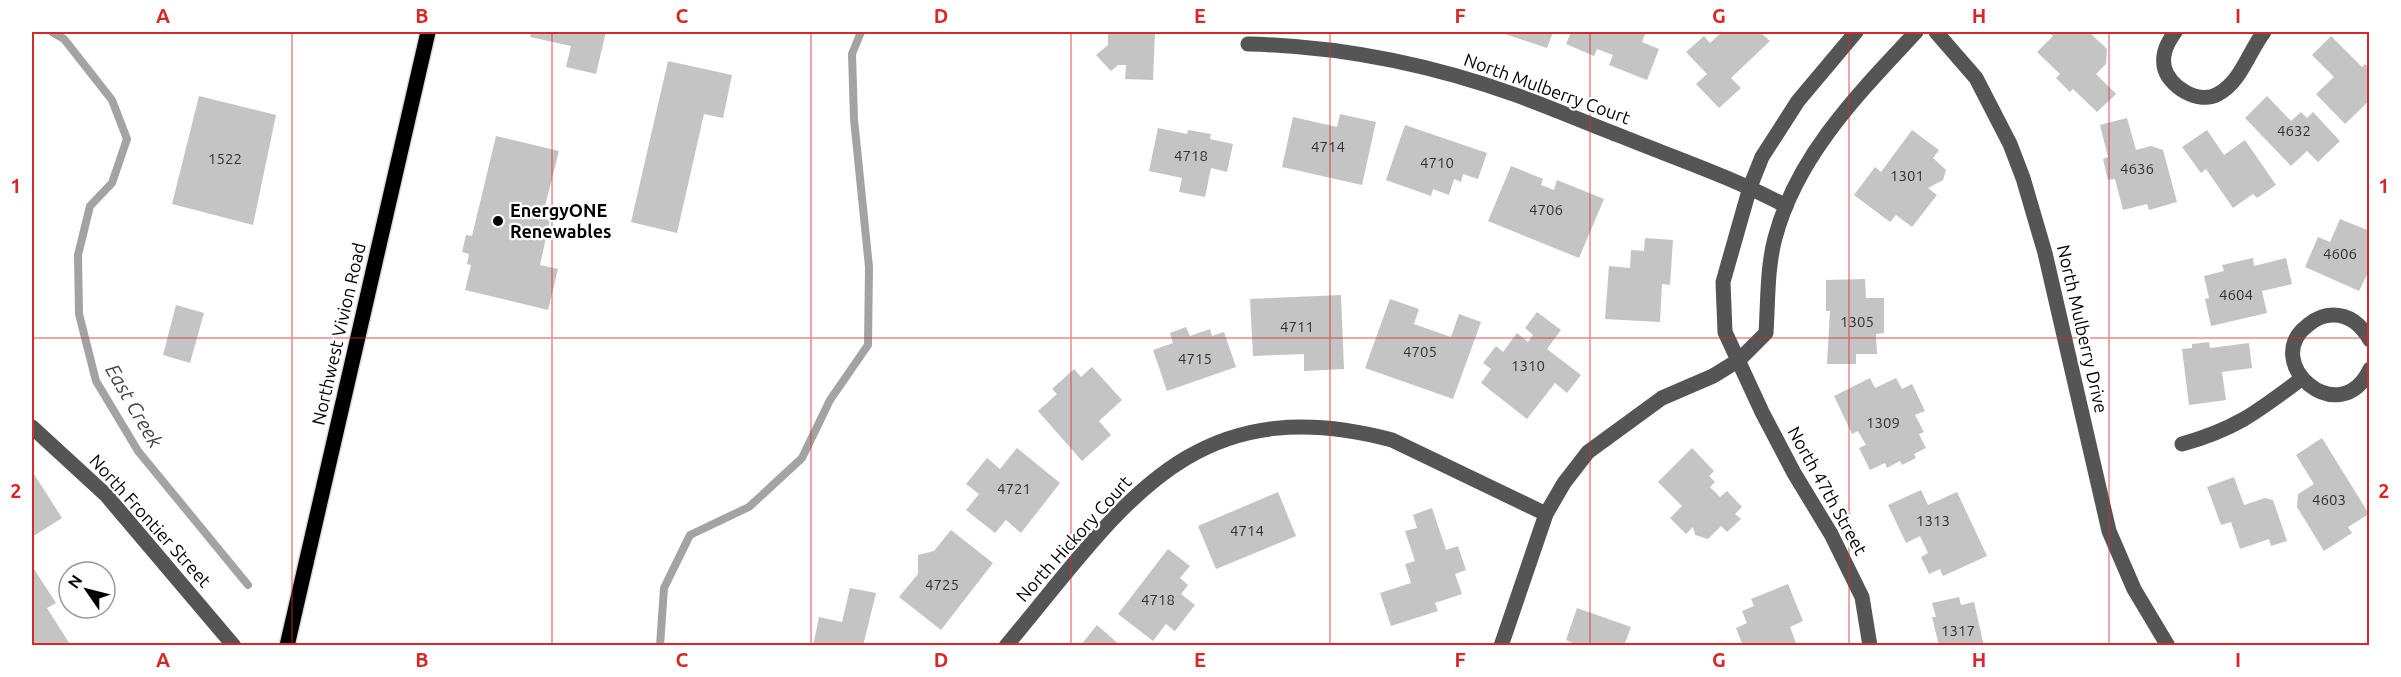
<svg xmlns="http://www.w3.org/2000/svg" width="2401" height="677" viewBox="0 0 2401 677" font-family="Ubuntu,sans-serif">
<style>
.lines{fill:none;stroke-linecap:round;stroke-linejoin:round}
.stream{stroke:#a3a3a3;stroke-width:8}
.building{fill:#c4c4c4}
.major-casing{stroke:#dbdbdb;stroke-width:18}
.minor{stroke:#555;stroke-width:15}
.major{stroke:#000;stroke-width:15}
.grid{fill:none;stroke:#d62828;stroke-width:1.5;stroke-opacity:0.55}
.poi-dot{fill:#000;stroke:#fff;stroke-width:2}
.labels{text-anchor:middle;stroke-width:4.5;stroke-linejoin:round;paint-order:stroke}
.number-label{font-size:15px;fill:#313131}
.street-label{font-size:18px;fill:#000;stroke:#fff}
.poi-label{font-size:18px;font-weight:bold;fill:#000;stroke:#fff;text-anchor:start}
.water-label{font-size:20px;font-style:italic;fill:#444;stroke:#fff}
.neatline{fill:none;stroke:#d62828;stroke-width:2}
.grid-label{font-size:20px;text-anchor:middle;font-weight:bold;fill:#d62828}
</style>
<rect width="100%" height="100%" fill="#fff"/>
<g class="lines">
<g class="stream">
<path d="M52,32L64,39L112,100L127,139L112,183L90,206L78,255L79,314L96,381L138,451L248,585"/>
<path d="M660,646L664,588L690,535L749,507L802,458L830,400L868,345L869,267L854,119L852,54L861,32"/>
</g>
</g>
<g class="building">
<path d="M531,32H606L596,74L566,67L571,46L530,37Z"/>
<path d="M1108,32H1155L1153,80L1125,79L1126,65H1118L1111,71L1096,55L1108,45Z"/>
<path d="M1506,32H1553L1547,48L1505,34Z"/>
<path d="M1571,32H1646L1642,42L1659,49L1647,80L1609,65L1613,55L1597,49L1594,56L1566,44Z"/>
<path d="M1722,32H1760L1770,41L1731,78L1741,88L1719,108L1696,84L1707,74L1686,52L1704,36L1710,43Z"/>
<path d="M2049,32H2089L2107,49L2106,64L2096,74L2116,94L2097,112L2073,89L2070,92L2056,78L2060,74L2037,52L2053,36Z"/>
<path d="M2331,36L2362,67L2365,64L2370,68V100L2345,124L2316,94L2334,77L2312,55Z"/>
<path d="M668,61L732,75L723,118L704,114L677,233L631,222Z"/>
<path d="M199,96L276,115L253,225L172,204Z"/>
<path d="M2267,96L2291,121L2301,112L2307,118L2313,112L2340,141L2318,162L2307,151L2291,166L2245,118Z"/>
<path d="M1340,114L1376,122L1362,185L1282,167L1293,117L1337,127Z"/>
<path d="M2127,118L2136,150L2151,146L2163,150L2177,202L2149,210L2147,204L2123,210L2115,179L2108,180L2103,159L2108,157L2100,125Z"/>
<path d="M1405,125L1487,153L1478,179L1463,174L1461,182L1454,179L1449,195L1433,189L1431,196L1386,180Z"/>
<path d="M1158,128L1187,134L1188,130L1211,134L1210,139L1233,144L1227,172L1211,168L1205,197L1179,192L1182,178L1149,171Z"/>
<path d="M1912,130L1939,150L1933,158L1946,170L1943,180L1928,188L1937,195L1912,227L1896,215L1890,222L1854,195L1875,167L1881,172Z"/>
<path d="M2207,130L2224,155L2245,140L2276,185L2257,198L2253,194L2233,208L2206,169L2201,173L2182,147Z"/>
<path d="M496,136L559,151L542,218L550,220L540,265L558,269L548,310L465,290L471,265L467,264L469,254L462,252L466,235L472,236Z"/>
<path d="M1511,166L1543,179L1541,185L1554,190L1557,180L1604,199L1579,258L1488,221Z"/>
<path d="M2340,219L2370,231V269L2359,291L2305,267L2318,237L2330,242Z"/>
<path d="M1645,238L1673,240L1670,285L1662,284L1660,322L1605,319L1609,266L1630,268L1631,250L1644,251Z"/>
<path d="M2253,258L2254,266L2286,258L2292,284L2262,291L2267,313L2211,326L2205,299L2209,298L2204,276L2224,271L2222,265Z"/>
<path d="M1865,279L1866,298H1884V333L1876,334L1877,354H1856V364H1827L1830,311H1826V280Z"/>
<path d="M1341,295L1344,369L1304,371V354L1253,356L1250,299Z"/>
<path d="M1390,299L1419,309L1414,324L1451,337L1459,314L1481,322L1453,399L1365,368Z"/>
<path d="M176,305L204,313L190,363L163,355Z"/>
<path d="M1537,312L1561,330L1547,349L1581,375L1567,393L1555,383L1527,419L1481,383L1491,369L1483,363L1496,346L1503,352L1517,333L1528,342L1533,335L1525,328Z"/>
<path d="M1186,327L1190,336L1210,329L1212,336L1224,332L1236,367L1167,391L1153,350L1173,343L1170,333Z"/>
<path d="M2209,342L2210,348L2249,343L2252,368L2222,372L2226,400L2189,405L2182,349L2192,348V344Z"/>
<path d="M1092,367L1122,400L1099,421L1111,435L1082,461L1038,411L1057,394L1052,389L1074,369L1081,377Z"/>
<path d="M1870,378L1875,388L1896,378L1902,389L1912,384L1925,411L1915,415L1924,432L1919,434L1926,448L1914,454L1916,458L1902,465L1900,461L1887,468L1885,463L1870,470L1859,448L1866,445L1858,431L1852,434L1834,396Z"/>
<path d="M2322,438L2369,514L2348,527L2352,533L2324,551L2297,507L2298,494L2314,484L2296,455Z"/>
<path d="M1017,448L1060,483L1021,533L1006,520L995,533L966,510L979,494L966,484L987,458L1000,469Z"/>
<path d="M1692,448L1714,471L1709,476L1715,482L1710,487L1720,497L1727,491L1742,507L1735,514L1741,519L1727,532L1721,526L1708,539L1695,535L1693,527L1686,534L1670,518L1682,506L1658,482Z"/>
<path d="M32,471L62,518L32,537Z"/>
<path d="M2234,477L2244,505L2265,498L2273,500L2287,541L2271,546L2269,539L2240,549L2231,522L2221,525L2207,487Z"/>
<path d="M1921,490L1928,505L1957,492L1987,556L1943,576L1940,569L1929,574L1921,557L1928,553L1920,536L1906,543L1888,505Z"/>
<path d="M1278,492L1296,536L1216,569L1198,526Z"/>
<path d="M1432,508L1446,550L1458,546L1466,570L1455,574L1462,594L1435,603L1438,611L1391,626L1380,593L1411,583L1405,564L1415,561L1405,531L1417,528L1413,515Z"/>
<path d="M951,530L993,563L941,630L899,597L918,574V555L934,551Z"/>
<path d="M1168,549L1190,566L1180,578L1188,585L1181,594L1195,605L1175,631L1166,624L1153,641L1118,614Z"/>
<path d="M32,566L56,603L47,608L71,646H32Z"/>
<path d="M1788,584L1803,621L1790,627L1797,646H1743L1736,628L1747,623L1742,611L1754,606L1751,599Z"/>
<path d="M850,588L876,593L863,646H813L819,617L842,622Z"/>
<path d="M1959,597L1961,605L1974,602L1984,646H1939L1932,617H1936L1932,603Z"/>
<path d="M1577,608L1631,627L1624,646H1579L1566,640Z"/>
<path d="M1097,625L1121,646H1080Z"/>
</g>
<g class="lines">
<defs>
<path id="major" d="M287,646L428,32"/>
</defs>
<use href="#major" class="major-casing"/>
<g class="minor">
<path d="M1856,32L1798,101L1762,157L1750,187L1723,282L1725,332L1762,412L1794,473L1831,534L1862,597L1870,646"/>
<path d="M1936,32L1976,78L2010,144L2023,178L2045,253L2109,531L2134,589L2168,646"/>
<path d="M2175,32C2168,42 2162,52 2164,66C2168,87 2199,105 2218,94C2241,82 2249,51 2264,32"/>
<path d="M1248,44C1340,46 1429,64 1516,95C1550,107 1584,122 1618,135C1675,158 1732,177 1786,206"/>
<path d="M2370,340C2362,326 2350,315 2333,315C2324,315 2315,319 2308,325C2259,362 2340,433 2370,369"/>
<path d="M32,427L106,495L234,646"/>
<path d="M2182,444C2236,429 2257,412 2301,379"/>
<path d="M1006,646C1121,509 1189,386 1392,440L1546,514"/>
<path d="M1501,646L1546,514L1564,483L1588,452L1662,398L1713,376L1739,360L1766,333C1768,302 1767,268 1775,238C1797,155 1860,92 1916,32"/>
</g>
<use href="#major" class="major"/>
</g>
<path class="grid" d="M292,32V646M552,32V646M811,32V646M1071,32V646M1330,32V646M1590,32V646M1849,32V646M2109,32V646M32,338H2370"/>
<circle class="poi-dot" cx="498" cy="221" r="6"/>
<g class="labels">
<g class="number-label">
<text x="2294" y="136">4632</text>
<text x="1328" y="152">4714</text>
<text x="1191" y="161">4718</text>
<text x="225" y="164">1522</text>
<text x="1437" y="168">4710</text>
<text x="2137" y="174">4636</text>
<text x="1907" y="181">1301</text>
<text x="1546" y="215">4706</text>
<text x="2340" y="259">4606</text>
<text x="2236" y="300">4604</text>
<text x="1857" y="327">1305</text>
<text x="1297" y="332">4711</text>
<text x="1420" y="357">4705</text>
<text x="1195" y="364">4715</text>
<text x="1528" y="371">1310</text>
<text x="1883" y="428">1309</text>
<text x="1014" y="494">4721</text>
<text x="2329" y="505">4603</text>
<text x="1933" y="526">1313</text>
<text x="1247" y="536">4714</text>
<text x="942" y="590">4725</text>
<text x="1158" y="605">4718</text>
<text x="1958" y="636">1317</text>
</g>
<g class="street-label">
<text transform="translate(1547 89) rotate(20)" y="6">North Mulberry Court</text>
<text transform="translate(2082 329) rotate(77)" y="6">North Mulberry Drive</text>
<text transform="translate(339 334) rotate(-77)" y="6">Northwest Vivion Road</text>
<text transform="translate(1827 491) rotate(61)" y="6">North 47th Street</text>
<text transform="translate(150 521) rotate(48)" y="6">North Frontier Street</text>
<text transform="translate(1074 539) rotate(-48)" y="6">North Hickory Court</text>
</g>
<g class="poi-label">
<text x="510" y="217">EnergyONE<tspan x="510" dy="21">Renewables</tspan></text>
</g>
<g class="water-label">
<text transform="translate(134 406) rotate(60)" y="7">East Creek</text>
</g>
</g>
<rect width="2401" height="677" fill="none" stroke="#ffffff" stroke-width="66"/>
<g transform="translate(87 590) rotate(305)"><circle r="28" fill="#ffffff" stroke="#999999" stroke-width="1.5"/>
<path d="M0-4.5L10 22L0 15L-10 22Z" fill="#000000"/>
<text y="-9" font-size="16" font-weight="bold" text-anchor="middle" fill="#000000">N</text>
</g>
<rect x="33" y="33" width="2335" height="611" class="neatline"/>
<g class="grid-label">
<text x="163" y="23">A</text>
<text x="422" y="23">B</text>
<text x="682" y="23">C</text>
<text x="941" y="23">D</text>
<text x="1200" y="23">E</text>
<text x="1460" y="23">F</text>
<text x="1719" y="23">G</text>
<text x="1979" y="23">H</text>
<text x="2238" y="23">I</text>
<text x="16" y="193">1</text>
<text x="2384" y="193">1</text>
<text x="16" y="498">2</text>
<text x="2384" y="498">2</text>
<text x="163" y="667">A</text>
<text x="422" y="667">B</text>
<text x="682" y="667">C</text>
<text x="941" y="667">D</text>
<text x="1200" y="667">E</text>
<text x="1460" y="667">F</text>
<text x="1719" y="667">G</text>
<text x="1979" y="667">H</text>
<text x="2238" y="667">I</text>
</g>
</svg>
